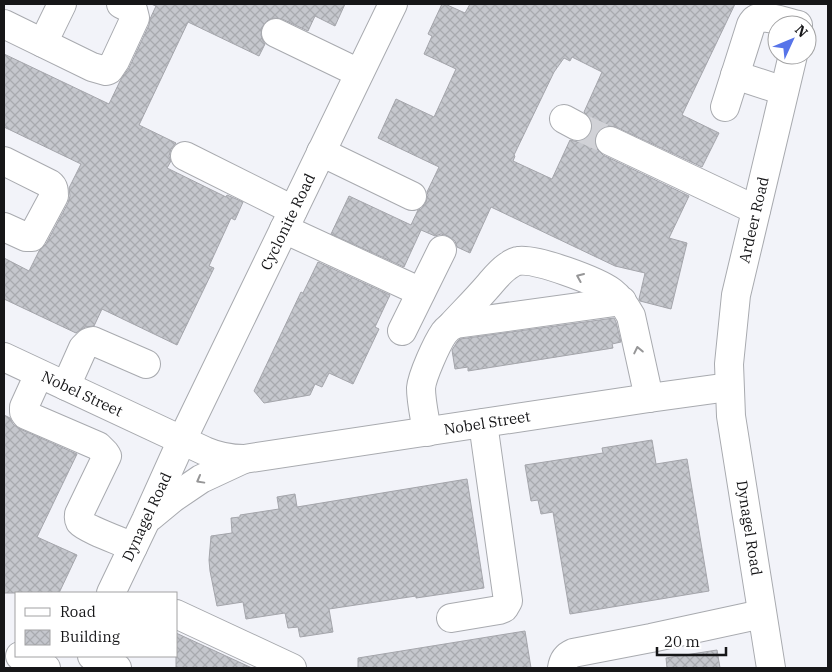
<svg xmlns="http://www.w3.org/2000/svg" width="832" height="672" viewBox="0 0 832 672" font-family="'IBM Plex Serif',serif">
<style>
.building{fill:url(#building-cross-hatch);stroke:#a4a5ab;fill-rule:evenodd}
.lines{fill:none;stroke-linecap:round;stroke-linejoin:round}
.minor-tunnel{stroke:#d1d2d7;stroke-width:28;stroke-dasharray:28 14;stroke-linecap:butt}
.minor-casing{stroke:#a8aaaf;stroke-width:30}
.minor{stroke:#fff;stroke-width:28}
.oneway{stroke:#969697}
.labels{text-anchor:middle;stroke-width:4;stroke-linejoin:round;paint-order:stroke}
.street-label{font-size:15px;fill:#161618;stroke:#fff}
</style>
<defs>
<pattern id="building-cross-hatch" width="8" height="8" patternUnits="userSpaceOnUse" patternTransform="scale(1.25)"><rect width="8" height="8" fill="#c5c7cd"/><path d="M0 0l8 8M0 8l8-8" fill="none" stroke="#a8aaaf"/></pattern>
</defs>
<rect width="100%" height="100%" fill="#f2f3f9"/>
<g class="building">
<path d="M151,4H345L335,26L315,16L308,31L282,19L274,18L268,20L262,27L261,35L263,41L265,44L259,56L188,22L139,125L176,143L171,149L169,156L171,161L167,168L226,197L227,195L243,202L235,220L231,218L209,266L214,268L177,345L102,309L94,326L85,327L76,333L4,299V258L29,271L39,251L46,244L68,203L70,196L69,188L81,164L4,127V54L109,104L121,79L129,68L149,25L150,19L156,6Z"/>
<path d="M442,4H445L465,13L470,4H735L682,115L719,133L702,167L616,127L608,126L602,128L596,135L595,143L597,149L603,155L689,196L669,238L687,243L671,309L640,301L639,299L645,273L615,266L491,207L470,253L457,247L455,241L448,236L441,234L435,236L421,230L404,267L331,234L349,196L411,225L418,210L421,209L426,202L428,195L427,192L439,167L378,138L396,99L434,117L456,69L424,54L432,36L428,34ZM572,57L602,72L584,112L590,118L593,125L591,133L585,140L578,142L570,140L552,179L513,161L515,156L514,155L554,72L564,58L570,61Z"/>
<path d="M318,262L390,295L375,327L379,329L353,384L329,373L322,387L315,384L310,395L264,403L254,391L301,292L303,293Z"/>
<path d="M614,318L616,322L621,342L612,344L613,348L468,371V367L455,369L452,350L457,342L460,339Z"/>
<path d="M4,415L10,418L13,424L20,429L77,454L37,537L77,555L59,593H4Z"/>
<path d="M652,440L656,464L687,459L709,591L570,614L553,512L541,514L538,500L531,501L525,465L603,453L602,448Z"/>
<path d="M467,479L484,588L416,598V596L329,609L333,632L300,637L298,627L288,628L285,613L246,619L243,602L217,606L210,571L209,560L211,536L232,533L231,518L240,517V515L279,509L277,497L295,494L297,507Z"/>
<path d="M525,631L531,668H358V658Z"/>
<path d="M176,633L252,668H176Z"/>
<path d="M717,650L720,668H667L666,658Z"/>
</g>
<g class="lines">
<path class="minor-tunnel" d="M577,126L610,141"/>
<defs>
<g id="minor">
<path d="M4,24L92,67L106,71L109,70L115,61L135,18L133,10L121,4"/>
<path d="M276,33L359,73"/>
<path d="M43,43L62,4"/>
<path d="M735,75L784,91"/>
<path d="M725,107L751,25C752,23 754,20 756,19C763,14 789,23 798,25"/>
<path d="M564,119L577,126"/>
<path d="M610,141L756,210"/>
<path d="M321,152L412,196"/>
<path d="M185,156L293,210"/>
<path d="M4,161L50,184C54,187 54,191 54,196L32,237H26L4,227"/>
<path d="M284,229L421,292"/>
<path d="M452,325C464,312 477,299 489,285C495,278 502,269 511,264C512,263 517,261 518,261C536,258 597,281 612,292C621,299 626,307 631,316L649,398"/>
<path d="M402,331L442,250"/>
<path d="M4,357L205,451C219,457 230,459 244,459L649,398L729,387"/>
<path d="M39,374L24,407V412L26,415L98,446L105,453L107,456L79,514C79,518 78,518 80,522C86,529 123,542 133,547"/>
<path d="M66,386L83,348L89,342L93,341L146,364"/>
<path d="M427,432C425,418 421,402 421,388C422,376 437,343 444,333C447,329 451,326 456,324L622,301"/>
<path d="M150,517L173,498L201,479L244,459"/>
<path d="M111,593L146,520L182,440L393,4"/>
<path d="M176,614L292,668"/>
<path d="M451,618L499,610L504,608L508,601L483,423"/>
<path d="M20,656L46,668"/>
<path d="M92,656L117,668"/>
<path d="M562,668C563,661 566,656 573,653L651,638L762,614"/>
<path d="M771,668L731,416L729,364L736,295L793,55"/>
</g>
</defs>
<use href="#minor" class="minor-casing"/>
<use href="#minor" class="minor"/>
</g>
<defs><path id="oneway-chevron" d="M-2-3.5L2.5 0L-2 3.5" fill="none" stroke-width="1.6" stroke-linecap="round" stroke-linejoin="round" transform="scale(1.25)"/></defs>
<g class="oneway">
<use href="#oneway-chevron" transform="translate(580 277) rotate(-157)"/>
<use href="#oneway-chevron" transform="translate(638 350) rotate(-102)"/>
<use href="#oneway-chevron" transform="translate(200 480) rotate(151)"/>
</g>
<g class="labels">
<g class="street-label">
<text transform="translate(754 220) rotate(-77)" y="5">Ardeer Road</text>
<text transform="translate(288 222) rotate(-64)" y="5">Cyclonite Road</text>
<text transform="translate(82 394) rotate(25)" y="5">Nobel Street</text>
<text transform="translate(487 423) rotate(-9)" y="5">Nobel Street</text>
<text transform="translate(147 517) rotate(-65)" y="5">Dynagel Road</text>
<text transform="translate(749 528) rotate(81)" y="5">Dynagel Road</text>
</g>
</g>
<rect width="832" height="672" fill="none" stroke="#161618" stroke-width="10"/>
<rect x="15" y="592" width="162" height="65" fill="#ffffff" stroke="#a2a2a3"/>
<rect x="25" y="608" width="25" height="8" fill="#ffffff" stroke="#a2a2a3"/>
<text x="60" y="617" font-size="15" fill="#161618">Road</text>
<rect x="25" y="630" width="25" height="15" fill="url(#building-cross-hatch)" stroke="#a2a2a3"/>
<text x="60" y="642" font-size="15" fill="#161618">Building</text>
<g transform="translate(792 40) rotate(46)"><circle r="24" fill="#ffffff" stroke="#a2a2a3"/>
<path d="M0-4L9 19L0 12L-9 19Z" fill="#5774e9"/>
<text y="-8" font-size="14" font-weight="bold" text-anchor="middle" fill="#161618">N</text>
</g>
<path d="M657 647v8h69v-8" fill="none" stroke="#161618" stroke-width="2.5"/>
<text x="664" y="647" font-size="15" fill="#161618" stroke="#ffffff" stroke-width="4" paint-order="stroke">20 m</text>
</svg>
